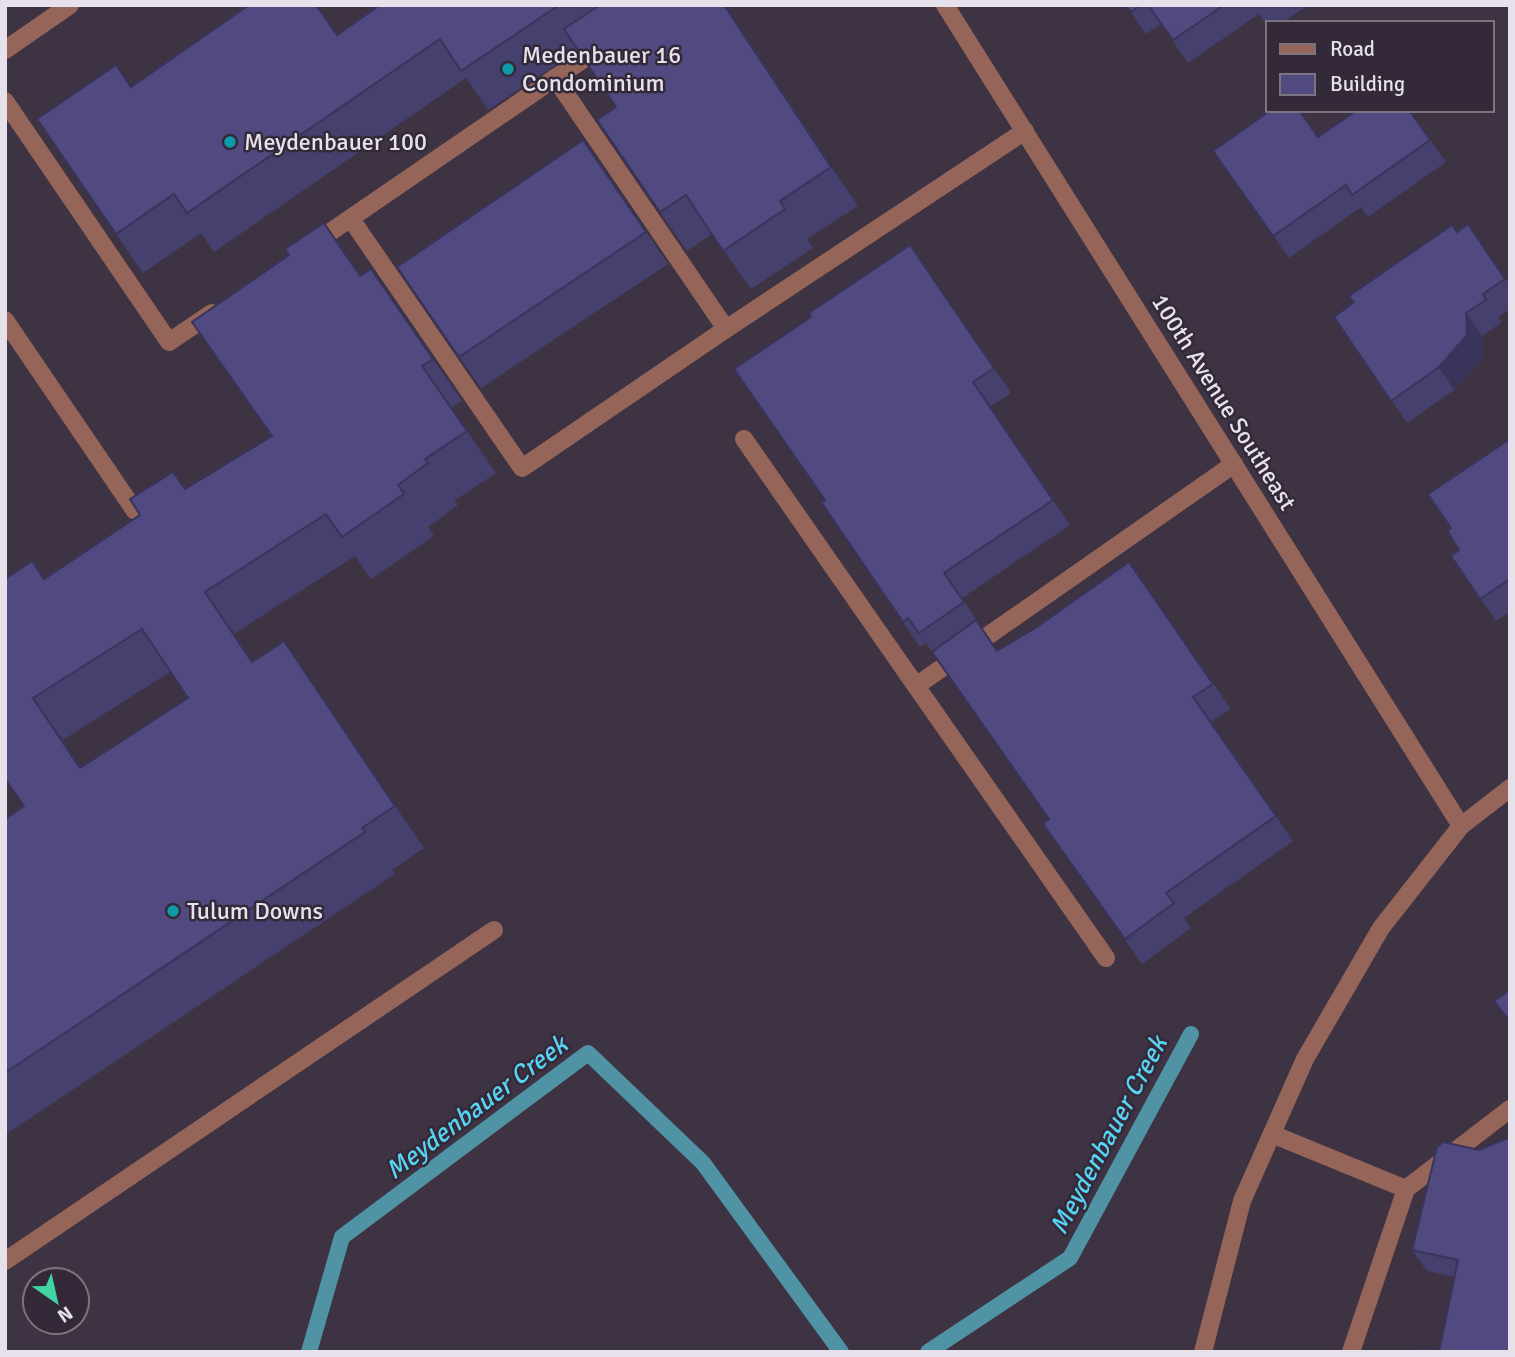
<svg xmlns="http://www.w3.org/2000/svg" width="1515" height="1357" viewBox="0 0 1515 1357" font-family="Signika,sans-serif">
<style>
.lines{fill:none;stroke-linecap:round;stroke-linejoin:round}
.stream{stroke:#5093a5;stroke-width:16}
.minor{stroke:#966559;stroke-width:18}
.wall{fill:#45406e;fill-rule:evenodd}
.shaded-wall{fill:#38345a}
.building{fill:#504a80;stroke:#38345a;stroke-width:2;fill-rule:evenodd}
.culture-dot{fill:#0f9aa8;stroke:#332938;stroke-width:2.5}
.labels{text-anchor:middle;stroke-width:5;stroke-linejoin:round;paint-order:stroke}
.poi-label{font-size:24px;fill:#e7e1eb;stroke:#332938;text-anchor:start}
.street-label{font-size:24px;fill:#e7e1eb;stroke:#332938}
.water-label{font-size:26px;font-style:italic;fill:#57d3f3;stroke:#332938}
</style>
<rect width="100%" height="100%" fill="#3e3343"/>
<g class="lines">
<g class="stream">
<path d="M309,1352L342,1237L588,1053L703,1163L841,1352"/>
<path d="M928,1352L1070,1258L1191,1034"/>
</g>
<g class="minor">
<path d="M945,5L1461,826"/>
<path d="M5,50L70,5"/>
<path d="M555,78L602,47"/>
<path d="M5,101L169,342L212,313"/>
<path d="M310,246L555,78L726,329L522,468L351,219"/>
<path d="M5,320L135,511"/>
<path d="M726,329L1025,131"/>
<path d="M744,439L916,686"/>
<path d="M1106,958L916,686L1234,464"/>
<path d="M1272,1134L1406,1189L1510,1109"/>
<path d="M5,1261L494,930"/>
<path d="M1203,1352L1242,1201L1305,1059L1381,928L1461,826L1510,788"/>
<path d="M1351,1352L1406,1189"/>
</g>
</g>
<g class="wall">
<path d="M380,5H726L858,206L807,239L813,248L751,289L712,234L687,251L660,212L616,107L578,50L488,110L466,78L214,252L201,233L143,273L37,119L131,87L337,35Z"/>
<path d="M1126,5H1308L1282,23H1268V28L1259,14L1188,63L1161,24L1146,34Z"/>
<path d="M1409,110L1446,162L1368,217L1361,207L1289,258L1213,151L1318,137Z"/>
<path d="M583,140L668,264L481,388L397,267Z"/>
<path d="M1468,224L1510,285V309L1498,317L1502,322L1482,336L1483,358L1454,390L1407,423L1334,317Z"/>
<path d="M910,245L1011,393L990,407L1070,525L962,598L997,651L1037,627L1129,562L1231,709L1211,722L1293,841L1184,918L1191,928L1142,964L1043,824L1049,819L926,643L920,647L821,502L825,500L811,317Z"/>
<path d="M361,276L400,311L462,401L451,408L496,473L454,501L458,505L428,527L434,536L371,579L355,556L234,634L253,662L313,683L424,848L392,870L395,874L5,1135V819L24,806L44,579L272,436ZM170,672L188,698L81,768L63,740Z"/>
<path d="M1510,439V612L1496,621L1451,556L1459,550L1451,528Z"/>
<path d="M1510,1137L1439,1352L1455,1277L1427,1271L1412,1250L1479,1150Z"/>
</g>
<g class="shaded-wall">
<path d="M724,5H726L858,206L831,167Z"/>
<path d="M1466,313L1482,336L1483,358L1454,390L1439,367Z"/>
<path d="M205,592L234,634L282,704L252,662Z"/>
<path d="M284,641L313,683L424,848L395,806Z"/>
<path d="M33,698L63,740L110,810L80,768Z"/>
</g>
<g class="building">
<path d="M249,5H316L337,35L380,5H559L461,71L440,39L187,213L174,194L116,234L37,119L116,65L131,87Z"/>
<path d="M600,5H724L831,167L780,201L785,209L723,251L686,195L660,212L597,120L616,107L564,29Z"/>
<path d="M1126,5H1141L1131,12Z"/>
<path d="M1148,5H1224L1173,40Z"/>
<path d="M1271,110H1299L1318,137L1357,110H1409L1430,140L1352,195L1346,185L1273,236L1213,151Z"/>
<path d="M583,140L646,232L459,357L397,267Z"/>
<path d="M324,223L360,276L371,269L433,359L422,366L467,431L425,459L428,463L398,485L404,494L342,537L326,514L205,592L252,662L284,641L395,806L362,828L365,832L5,1073V819L24,806L5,779V579L32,561L44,579L140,515L130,499L173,472L185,489L272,436L192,322L289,255L285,249ZM142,629L188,698L80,768L33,698Z"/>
<path d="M1468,224L1505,279L1483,294L1486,300L1466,313L1467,335L1439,367L1391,401L1334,317L1354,302L1349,296L1452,225L1457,232Z"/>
<path d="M910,245L994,368L973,382L1053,500L944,573L964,602L919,633L908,618L903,622L821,502L825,500L734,369L811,317L809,313Z"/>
<path d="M1510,439V579L1480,599L1451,556L1459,550L1447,530L1451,528L1428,494Z"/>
<path d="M1129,562L1213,684L1193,697L1276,816L1166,893L1174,903L1125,939L1043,824L1049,819L932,652L976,620L997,651L1037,627Z"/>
<path d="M1510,990V1022L1494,1001Z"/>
<path d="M1510,1137V1352H1422V1348L1439,1352L1458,1260L1412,1250L1437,1147L1443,1142L1479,1150Z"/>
</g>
<g class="culture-dot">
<circle cx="508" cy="69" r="7"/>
<circle cx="230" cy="142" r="7"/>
<circle cx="173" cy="911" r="7"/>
</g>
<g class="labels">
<g class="poi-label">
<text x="522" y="63">Medenbauer 16<tspan x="522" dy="28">Condominium</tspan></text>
<text x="244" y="150">Meydenbauer 100</text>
<text x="187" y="919">Tulum Downs</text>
</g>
<g class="street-label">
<text transform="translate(1224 402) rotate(58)" y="8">100th Avenue Southeast</text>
</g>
<g class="water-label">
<text transform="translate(476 1107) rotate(-37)" y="9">Meydenbauer Creek</text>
<text transform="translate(1108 1135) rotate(-62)" y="9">Meydenbauer Creek</text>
</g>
</g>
<rect width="1515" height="1357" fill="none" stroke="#e7e1eb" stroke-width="14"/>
<rect x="1266" y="21" width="228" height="91" fill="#332938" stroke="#7b7380" stroke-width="2"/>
<rect x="1280" y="44" width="35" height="10" fill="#966559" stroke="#7b7380" stroke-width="2"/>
<text x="1330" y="56" font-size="21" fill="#e7e1eb">Road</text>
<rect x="1280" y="74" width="35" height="21" fill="#504a80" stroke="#7b7380" stroke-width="2"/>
<text x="1330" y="91" font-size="21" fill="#e7e1eb">Building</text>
<g transform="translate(56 1301) rotate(146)"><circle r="33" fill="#332938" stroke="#7b7380" stroke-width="2"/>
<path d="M0-5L12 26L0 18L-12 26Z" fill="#3fd4a2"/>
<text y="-10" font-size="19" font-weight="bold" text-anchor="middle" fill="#e7e1eb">N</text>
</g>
</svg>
